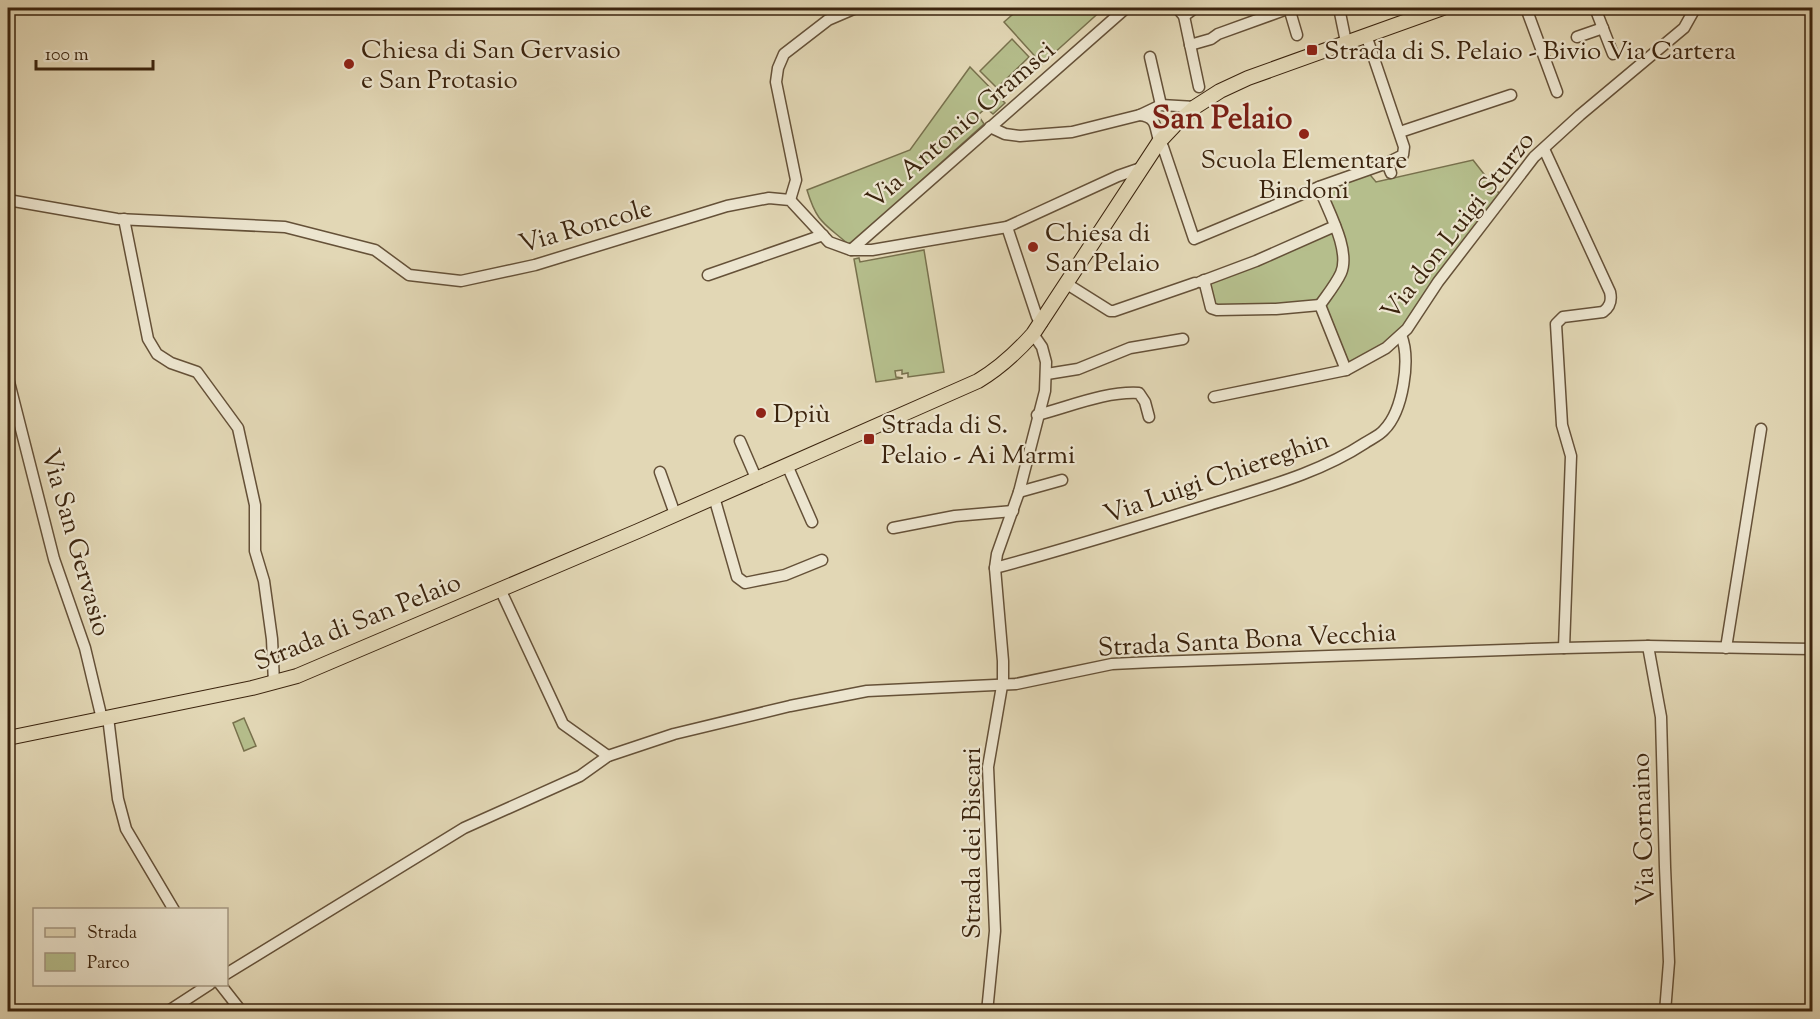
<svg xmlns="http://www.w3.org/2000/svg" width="1820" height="1019" font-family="'Sorts Mill Goudy',serif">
<rect width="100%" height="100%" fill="#e2d7b5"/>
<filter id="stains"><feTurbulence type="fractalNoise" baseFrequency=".00333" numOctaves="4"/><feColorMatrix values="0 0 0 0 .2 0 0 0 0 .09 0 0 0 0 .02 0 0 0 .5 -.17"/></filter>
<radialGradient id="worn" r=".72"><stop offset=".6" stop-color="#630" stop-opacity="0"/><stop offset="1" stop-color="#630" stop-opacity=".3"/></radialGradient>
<g fill="#b5be8c" stroke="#78714d" stroke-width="1.5">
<polygon points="1020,8 1104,8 1042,64 1004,22"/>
<polygon points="1012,39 1029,57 997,88 980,71"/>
<path d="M970 67 1005 103 993 114 986 108 978 115 984 124 853 242 848 244C824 223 817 223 807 190L910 150Z"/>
<polygon points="1473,160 1502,197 1407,329 1346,370 1320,305 1217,310 1204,280 1333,226 1319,187 1367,171 1376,182"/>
<polygon points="924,250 944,372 908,377 908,373 902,374 902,370 895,371 896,377 903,378 876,382 854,259 859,258 860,262"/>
<polygon points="244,718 256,746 244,751 233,723"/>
</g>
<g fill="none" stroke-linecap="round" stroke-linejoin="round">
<defs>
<g id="minor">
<polyline points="1177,8 1184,16 1199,87"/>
<polyline points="1289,8 1297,35"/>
<polyline points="1339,8 1346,42"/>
<polyline points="1526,8 1557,92"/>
<polyline points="1595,8 1613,54"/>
<polyline points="1804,8 1812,10"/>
<polyline points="1184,16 1195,8"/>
<polyline points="1366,35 1404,147 1403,155 1387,163 1391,173"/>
<polyline points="1577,37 1603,28"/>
<polyline points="1190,45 1211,39 1218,34 1290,8"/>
<polyline points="1150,57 1161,105"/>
<path d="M1140 115C1162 118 1152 133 1163 147L1194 239 1319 187 1387 163"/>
<polyline points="990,127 1005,134 1020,136 1072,132 1140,115 1161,105 1195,107"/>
<polyline points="1400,132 1511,95"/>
<path d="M1544 149 1610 292C1612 301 1610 307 1603 312L1563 317 1556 324 1562 425 1571 456 1564 648"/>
<path d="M1319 187C1327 209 1351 250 1341 273 1336 284 1327 295 1320 305L1346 370"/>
<polyline points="8,200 117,219 285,227 375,250 409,275 461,281 535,265 727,206 769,198 790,200 829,242 851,250 872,250 1007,227 1118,176 1141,168"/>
<polyline points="790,200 796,180 776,82 778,68 784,54 828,20 856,8"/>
<polyline points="124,219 148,339 157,354 171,363 197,372 238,428 255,505 255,551 264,581 272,639 274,683"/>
<polyline points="1007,227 1037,317 1042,323"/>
<polyline points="851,250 1126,8"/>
<polyline points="708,275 823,235"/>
<polyline points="1204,280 1211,308 1217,310 1276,309 1320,305"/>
<polyline points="1200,282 1256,261 1335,226"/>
<polyline points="1067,284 1110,311 1114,311 1195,283"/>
<polyline points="1047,374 1078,369 1130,348 1183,339"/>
<polyline points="8,378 54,559 85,648 102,719"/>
<polyline points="1214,397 1346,370 1386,348 1407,329 1438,282 1534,157 1580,115 1684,28 1693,12 1692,8"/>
<path d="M1037 415C1069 407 1105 391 1139 393L1145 402 1149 417"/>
<polyline points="740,441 756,478"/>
<polyline points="787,465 812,522"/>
<polyline points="660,472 675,514"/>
<polyline points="1019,492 1062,480"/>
<polyline points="714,497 737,577 745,583 785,575 822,560"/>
<polyline points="893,528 955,516 1013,511"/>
<path d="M995 568C1070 548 1144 525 1218 502 1269 486 1321 472 1365 443 1371 439 1380 435 1384 430 1403 411 1411 359 1401 335"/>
<polyline points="500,589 563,724 608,756"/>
<polyline points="1648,646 1661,717 1665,867 1669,962 1665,1012"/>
<polyline points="1726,648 1761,429"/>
<polyline points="108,717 118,799 126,829 174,910"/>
<polyline points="226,974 464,828 580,776 608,756 674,734 790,706 867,691 1016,684 1112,664 1153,662 1564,648 1648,646 1812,649"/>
<polyline points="220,984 242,1012"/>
<polyline points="167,1012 210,984"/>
<polyline points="987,1012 995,931 988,767 1003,680 1003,661 995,568 997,554 1019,492 1045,391 1046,362 1042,347 1033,334"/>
</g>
<path id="major" d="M8 738 252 688 297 676 638 531 978 381C1000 368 1016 353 1033 334L1159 142 1176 124 1195 107 1220 91 1248 78 1443 8"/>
</defs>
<use href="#minor" stroke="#655138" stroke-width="13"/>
<use href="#major" stroke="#3b240e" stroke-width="16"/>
<use href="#minor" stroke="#ece5cf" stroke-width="10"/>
<use href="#major" stroke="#e2d7b5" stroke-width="14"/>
</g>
<g fill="#8f2418" stroke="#ece5cf" stroke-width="2">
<rect x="1306" y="44" width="12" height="12" rx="3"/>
<circle cx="349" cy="64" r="6"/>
<circle cx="1304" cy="134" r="6"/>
<circle cx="1033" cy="247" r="6"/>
<circle cx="761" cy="413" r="6"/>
<rect x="863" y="433" width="12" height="12" rx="3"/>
</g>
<g text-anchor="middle" stroke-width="4.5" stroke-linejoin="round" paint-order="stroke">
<g font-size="26" fill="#3b240e" stroke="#ece5cf" text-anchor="start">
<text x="361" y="58">Chiesa di San Gervasio<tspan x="361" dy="30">e San Protasio</tspan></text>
<text x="1324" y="59">Strada di S. Pelaio - Bivio Via Cartera</text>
<text x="1304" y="168" text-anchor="middle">Scuola Elementare<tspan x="1304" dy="30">Bindoni</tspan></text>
<text x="1045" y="241">Chiesa di<tspan x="1045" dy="30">San Pelaio</tspan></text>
<text x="773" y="422">Dpiù</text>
<text x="881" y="433">Strada di S.<tspan x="881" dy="30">Pelaio - Ai Marmi</tspan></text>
</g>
<g font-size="26" fill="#3b240e" stroke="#ece5cf">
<text transform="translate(960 124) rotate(-41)" y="9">Via Antonio Gramsci</text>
<text transform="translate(585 225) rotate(-16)" y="9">Via Roncole</text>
<text transform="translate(1457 225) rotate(-52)" y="9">Via don Luigi Sturzo</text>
<text transform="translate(1216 476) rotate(-19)" y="9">Via Luigi Chiereghin</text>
<text transform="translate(77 542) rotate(74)" y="9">Via San Gervasio</text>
<text transform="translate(357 621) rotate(-22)" y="9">Strada di San Pelaio</text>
<text transform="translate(1247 639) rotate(-3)" y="9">Strada Santa Bona Vecchia</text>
<text transform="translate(1642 829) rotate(-92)" y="9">Via Cornaino</text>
<text transform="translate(971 843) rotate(-90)" y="9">Strada dei Biscari</text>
</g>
<g font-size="32" font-weight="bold" fill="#7a1f14" stroke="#ece5cf">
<text x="1222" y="128">San Pelaio</text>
</g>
</g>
<rect width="1820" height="1019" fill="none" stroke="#e2d7b5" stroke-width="30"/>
<rect x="9" y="9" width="1802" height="1001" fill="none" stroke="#3b240e" stroke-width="3"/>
<rect x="15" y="15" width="1790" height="989" fill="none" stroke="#3b240e" stroke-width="1.5"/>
<rect x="33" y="908" width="195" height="78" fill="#ece5cf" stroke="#a59882" stroke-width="1.5"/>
<rect x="45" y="928" width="30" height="9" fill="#e2d7b5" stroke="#a59882" stroke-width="1.5"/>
<text x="87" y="938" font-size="18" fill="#3b240e">Strada</text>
<rect x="45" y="953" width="30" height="18" fill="#b5be8c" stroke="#a59882" stroke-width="1.5"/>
<text x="87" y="968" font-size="18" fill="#3b240e">Parco</text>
<path d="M36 60v9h117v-9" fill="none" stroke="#3b240e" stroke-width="3"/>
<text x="45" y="60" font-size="18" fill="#3b240e" stroke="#ece5cf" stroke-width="4.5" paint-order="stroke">100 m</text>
<rect width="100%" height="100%" filter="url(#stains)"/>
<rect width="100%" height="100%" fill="url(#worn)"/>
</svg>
